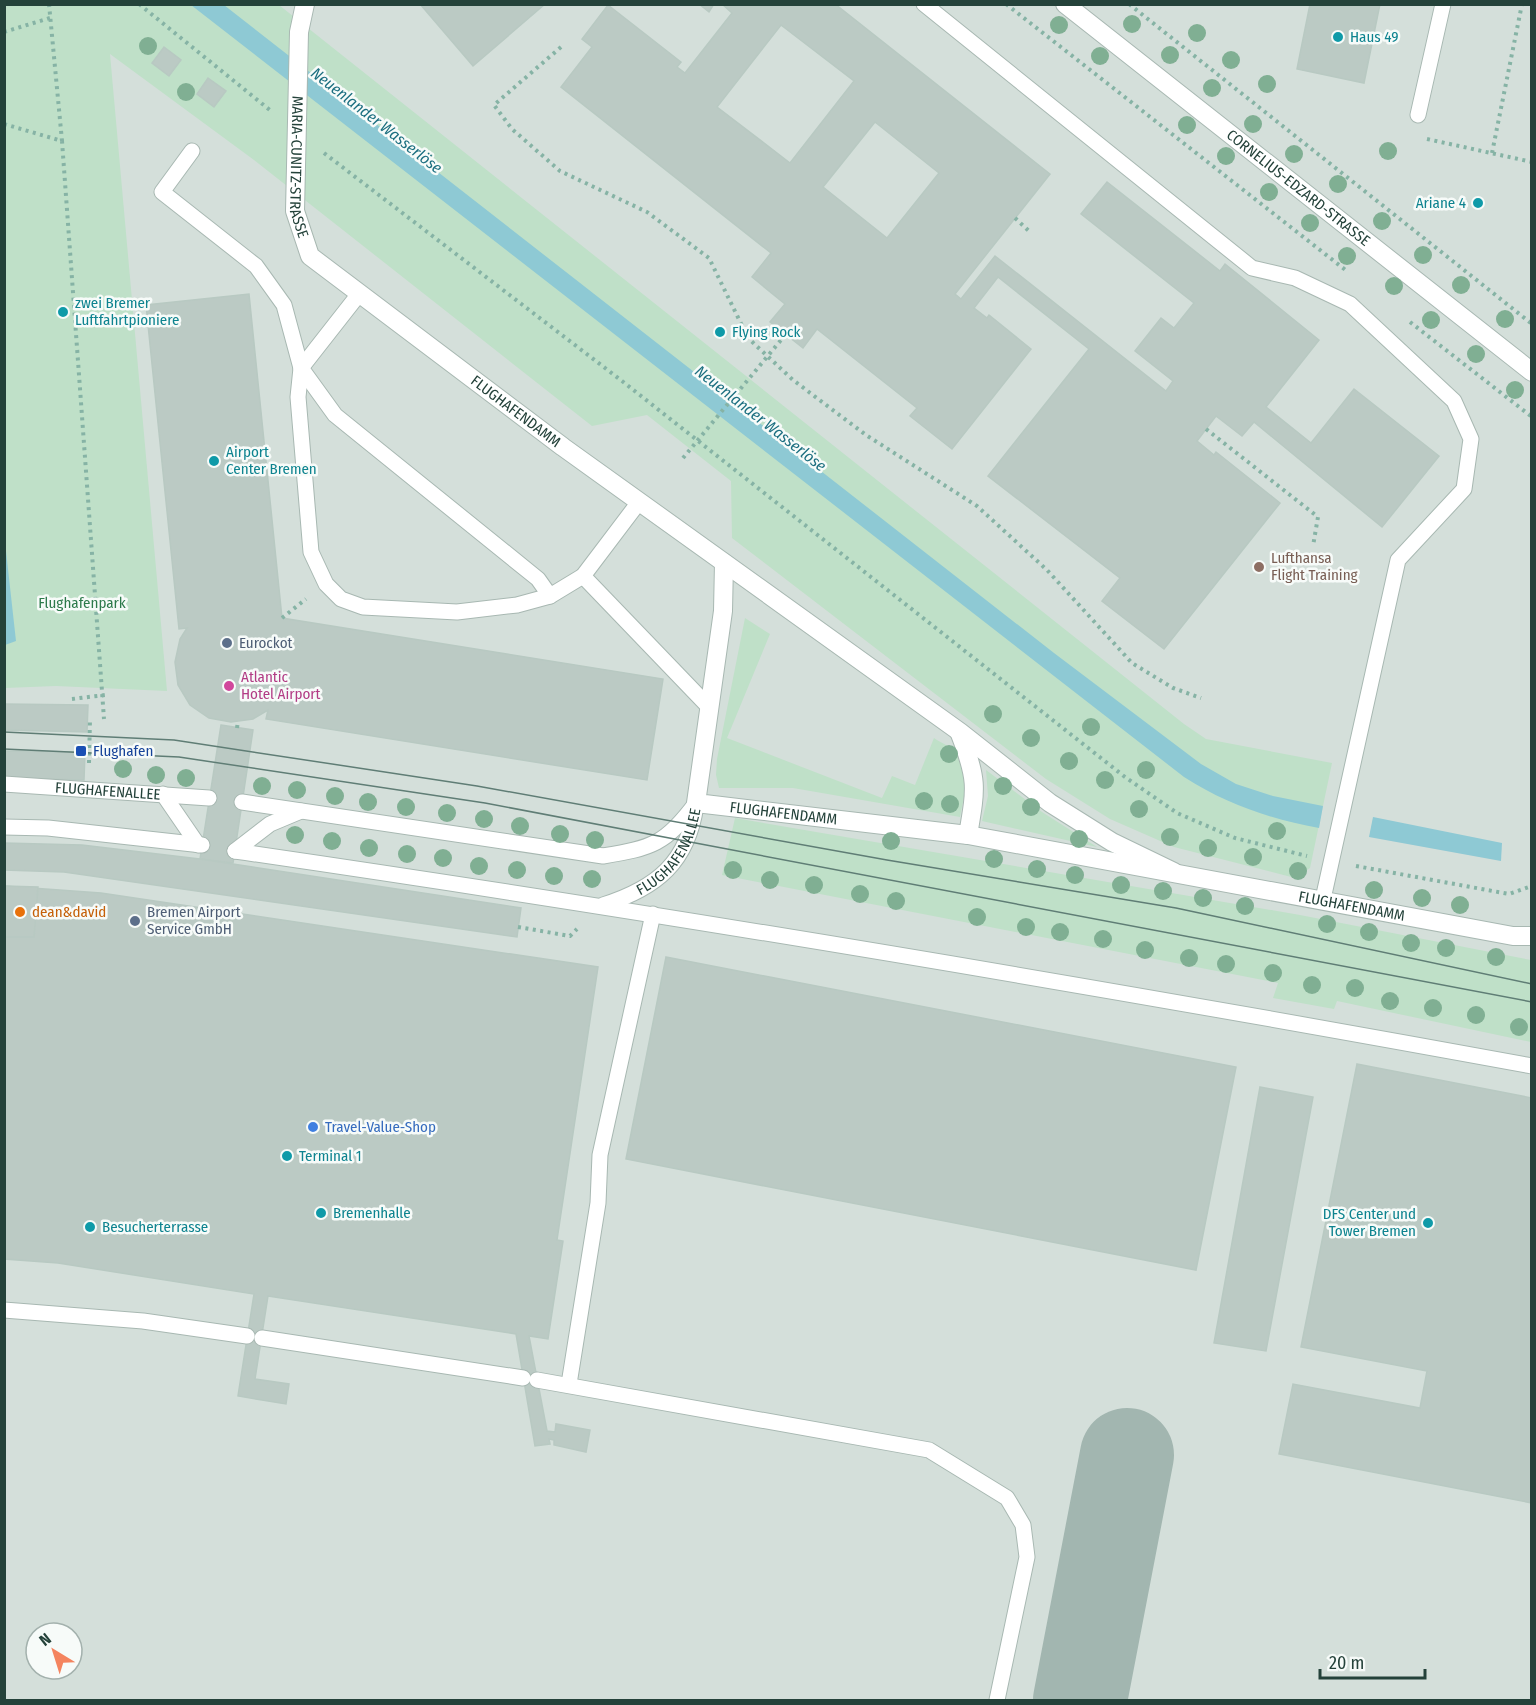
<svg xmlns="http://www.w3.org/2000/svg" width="1536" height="1705" font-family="'Fira Sans Condensed',sans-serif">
<rect width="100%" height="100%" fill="#e6efeb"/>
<path fill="#d4dfda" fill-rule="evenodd" d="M5 5H1531V1700H5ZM36 1633H72V1669H36Z"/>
<g fill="#bfe0c8">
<polygon points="4,5 279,5 1184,724 1206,739 1332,763 1310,868 1295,878 1174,847 1110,819 1046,779 732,538 731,481 647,415 592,426 254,160 110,54 167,691 56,686 5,688"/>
<path d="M745 618 770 634 727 738 882 798 892 776 915 785 934 738C941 743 956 749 961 757 971 774 963 800 960 817L793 788H719L716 775 717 759Z"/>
<polygon points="986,770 1042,812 1097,847 982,821 988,796"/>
<polygon points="735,818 1300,915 1531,960 1531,1042 1337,1001 1334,1009 1273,998 1278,983 722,875"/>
</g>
<g fill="#8ec9d4">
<path d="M191 5H224L1054 653 1201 764 1236 784 1273 796 1323 806 1319 828C1270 819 1226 804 1184 777Z"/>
<polygon points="4,533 16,641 5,645 4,645"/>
<polygon points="1373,817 1502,843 1501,861 1369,837"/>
</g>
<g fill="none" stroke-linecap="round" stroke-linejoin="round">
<polyline stroke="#a2b6b0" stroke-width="94" points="1080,1700 1127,1455"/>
</g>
<g fill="#bbcac4" stroke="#b8c9c2" stroke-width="1.5" fill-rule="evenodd">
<polygon points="420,4 545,4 473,66"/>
<polygon points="699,4 714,4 709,12"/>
<path d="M722 4H835L1050 174 955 294 961 299 995 256 1166 391 1173 381 1135 351 1161 318 1174 328 1194 303 1081 214 1107 182 1220 271 1225 264 1319 340 1266 407 1311 443 1354 389 1439 456 1382 527 1254 422 1242 436 1216 416 1197 441 1214 455 1216 452 1280 503 1164 649 1102 601 1120 578 988 476 1089 349 998 277 974 308 987 318 989 315 1031 349 952 449 910 416 917 408 817 329 803 348 770 322 785 304 752 277 771 253 561 87 592 47 582 39 608 5 681 62 677 67 685 73 732 13ZM781 25 854 81 790 163 717 107ZM875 122 939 173 887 238 823 187Z"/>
<polygon points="1310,4 1380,4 1364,83 1297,69"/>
<polygon points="164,47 181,60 169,76 152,63"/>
<polygon points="208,78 226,91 214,107 197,94"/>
<polygon points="249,294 282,618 663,679 647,780 266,719 268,710 253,719 231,722 209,718 190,705 178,685 175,662 180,639 187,628 179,629 146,305"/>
<polygon points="4,704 88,705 87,732 4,730"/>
<polygon points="221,725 253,730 233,863 200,859"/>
<polygon points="4,751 85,752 84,780 4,778"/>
<polygon points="4,843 82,845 200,859 521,908 517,937 64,872 4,870"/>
<polygon points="4,886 101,893 598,967 557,1240 563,1241 548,1339 529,1336 547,1431 555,1432 556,1424 590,1430 586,1452 554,1445 554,1440 549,1439 550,1444 535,1446 516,1334 268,1296 255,1379 289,1384 286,1404 238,1396 254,1294 58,1263 4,1259"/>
<polygon points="4,886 38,887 34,937 4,937"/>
<polygon points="666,957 1236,1067 1196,1270 626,1159"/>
<polygon points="1357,1064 1532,1098 1532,1503 1279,1454 1293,1384 1420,1408 1427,1371 1301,1347"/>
<polygon points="1260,1087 1313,1097 1266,1351 1214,1343"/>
</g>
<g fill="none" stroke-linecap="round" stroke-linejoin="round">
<defs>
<g id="lane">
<polyline points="924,4 1252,268 1295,278 1350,304 1454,401 1471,439 1464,489 1398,560 1323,899"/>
<polyline points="1418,115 1443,4"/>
<polyline points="192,151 162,192 256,266 284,305 301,368 298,397 311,552 326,584 341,599 363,607 457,612 517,605 550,596 583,576 639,502"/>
<polyline points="359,294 301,368 335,415 538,579 550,596"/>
<polyline points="583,576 708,706"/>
<path id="s1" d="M4 784 209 798"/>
<polyline points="163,794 198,845"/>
<path d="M242 802 603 856C652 848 666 844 696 803"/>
<polyline points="4,827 48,828 202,845"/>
<path d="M235 851C668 914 1100 987 1532 1066"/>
<polyline points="235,851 270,824 301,811"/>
<path id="s2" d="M603 905C657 888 688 862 696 805"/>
<polyline points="4,1310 143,1321 247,1336"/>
<polyline points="262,1338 523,1378"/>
<polyline points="537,1380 929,1450 1007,1498 1023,1525 1027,1557 997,1700"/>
<polyline points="569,1384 598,1203 600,1155 653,914"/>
</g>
<g id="street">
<path id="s3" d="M305 4 299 32 295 211 310 256 563 447 960 732 1050 803 1112 842 1174 872"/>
<path id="s4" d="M1065 4 1532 372"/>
<path id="s5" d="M724 563 723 611 696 803 968 835 1513 936H1532"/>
<path d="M960 734C978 780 976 788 968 835"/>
</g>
</defs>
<use href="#lane" stroke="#a8b8b2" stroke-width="17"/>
<use href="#street" stroke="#a8b8b2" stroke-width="20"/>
<g stroke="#86b3a5" stroke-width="4" stroke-dasharray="3 4.5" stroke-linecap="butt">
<polyline points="49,4 62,141"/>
<polyline points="139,4 271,111"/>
<polyline points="1006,4 1348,272"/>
<polyline points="1129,4 1532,324"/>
<polyline points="4,32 50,18"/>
<polyline points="561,47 494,105 512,129 560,171 647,212 709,258 748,338 793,380 866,435 977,506 1047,570 1132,663 1173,688 1201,698"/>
<polyline points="4,124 62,141 104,719"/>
<polyline points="1427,139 1532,162"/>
<polyline points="324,153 622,381 1125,777 1177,813 1235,838 1307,856"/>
<polyline points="1492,153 1522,4"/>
<polyline points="1015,218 1030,232"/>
<polyline points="1410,322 1532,417"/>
<polyline points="1206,429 1318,517 1313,546"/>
<polyline points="683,458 786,334"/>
<polyline points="282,618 306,599"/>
<polyline points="72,699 105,695"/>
<polyline points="237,728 238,721"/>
<polyline points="89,763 90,719"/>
<polyline points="1356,866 1509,894 1532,886"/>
<polyline points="518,927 570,936 577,929"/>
</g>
<use href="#lane" stroke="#fff" stroke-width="15"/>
<use href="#street" stroke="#fff" stroke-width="18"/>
<g stroke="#5f7d75" stroke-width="1.5">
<polyline points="4,732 174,740 477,786 887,860 1176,908 1532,984"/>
<polyline points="4,749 179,757 485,803 1532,1002"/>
</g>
</g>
<g fill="#80af93">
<circle cx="1132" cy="24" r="9"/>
<circle cx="1059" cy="25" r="9"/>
<circle cx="1197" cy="33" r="9"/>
<circle cx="148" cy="46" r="9"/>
<circle cx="1170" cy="55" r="9"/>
<circle cx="1100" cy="56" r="9"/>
<circle cx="1231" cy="60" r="9"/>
<circle cx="1267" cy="84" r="9"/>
<circle cx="1212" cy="88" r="9"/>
<circle cx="186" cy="92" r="9"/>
<circle cx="1253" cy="124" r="9"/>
<circle cx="1187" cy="125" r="9"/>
<circle cx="1388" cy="151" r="9"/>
<circle cx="1294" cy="154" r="9"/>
<circle cx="1226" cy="156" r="9"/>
<circle cx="1338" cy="184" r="9"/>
<circle cx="1269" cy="192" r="9"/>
<circle cx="1382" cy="221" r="9"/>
<circle cx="1310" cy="223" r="9"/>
<circle cx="1423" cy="255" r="9"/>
<circle cx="1347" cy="256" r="9"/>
<circle cx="1461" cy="285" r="9"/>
<circle cx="1394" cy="286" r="9"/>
<circle cx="1505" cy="319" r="9"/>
<circle cx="1431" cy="320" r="9"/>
<circle cx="1476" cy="354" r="9"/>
<circle cx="1515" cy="390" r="9"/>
<circle cx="993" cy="714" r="9"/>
<circle cx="1091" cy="727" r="9"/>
<circle cx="1031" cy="738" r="9"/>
<circle cx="949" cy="754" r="9"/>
<circle cx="1069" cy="761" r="9"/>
<circle cx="123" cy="769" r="9"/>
<circle cx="1146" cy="770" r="9"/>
<circle cx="156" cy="775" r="9"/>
<circle cx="186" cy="778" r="9"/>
<circle cx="1105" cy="780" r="9"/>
<circle cx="262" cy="786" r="9"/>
<circle cx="1003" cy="786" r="9"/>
<circle cx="297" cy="790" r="9"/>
<circle cx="335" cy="796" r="9"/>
<circle cx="924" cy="801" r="9"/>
<circle cx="368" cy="802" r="9"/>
<circle cx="950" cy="804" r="9"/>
<circle cx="406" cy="807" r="9"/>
<circle cx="1031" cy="807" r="9"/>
<circle cx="1139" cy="809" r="9"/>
<circle cx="447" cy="813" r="9"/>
<circle cx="484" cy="819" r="9"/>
<circle cx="520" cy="826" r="9"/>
<circle cx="1277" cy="831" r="9"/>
<circle cx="560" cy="834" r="9"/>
<circle cx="295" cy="835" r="9"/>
<circle cx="1170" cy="837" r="9"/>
<circle cx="1079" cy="839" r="9"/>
<circle cx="595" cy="840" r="9"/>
<circle cx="332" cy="841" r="9"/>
<circle cx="891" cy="841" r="9"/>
<circle cx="369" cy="848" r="9"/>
<circle cx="1208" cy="848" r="9"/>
<circle cx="407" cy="854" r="9"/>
<circle cx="1253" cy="857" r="9"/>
<circle cx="443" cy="858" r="9"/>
<circle cx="994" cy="859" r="9"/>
<circle cx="479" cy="866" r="9"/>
<circle cx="1037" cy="869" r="9"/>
<circle cx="517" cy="870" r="9"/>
<circle cx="733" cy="870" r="9"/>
<circle cx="1298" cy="871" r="9"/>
<circle cx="1075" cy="875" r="9"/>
<circle cx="554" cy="876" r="9"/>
<circle cx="592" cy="879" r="9"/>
<circle cx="770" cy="880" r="9"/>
<circle cx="814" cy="885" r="9"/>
<circle cx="1121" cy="885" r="9"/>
<circle cx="1374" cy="890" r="9"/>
<circle cx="1163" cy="891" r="9"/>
<circle cx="860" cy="894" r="9"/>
<circle cx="1203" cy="898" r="9"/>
<circle cx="1422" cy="898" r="9"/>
<circle cx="896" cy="901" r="9"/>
<circle cx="1460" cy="905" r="9"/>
<circle cx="1245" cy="906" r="9"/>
<circle cx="977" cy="917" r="9"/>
<circle cx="1327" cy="924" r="9"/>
<circle cx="1026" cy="927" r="9"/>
<circle cx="1060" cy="932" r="9"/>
<circle cx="1369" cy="932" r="9"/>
<circle cx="1103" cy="939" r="9"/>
<circle cx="1411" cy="943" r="9"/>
<circle cx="1446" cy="948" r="9"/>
<circle cx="1145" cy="950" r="9"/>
<circle cx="1496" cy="957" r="9"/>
<circle cx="1189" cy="958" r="9"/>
<circle cx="1226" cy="964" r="9"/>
<circle cx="1273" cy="973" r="9"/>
<circle cx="1312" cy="985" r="9"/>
<circle cx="1355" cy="988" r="9"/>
<circle cx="1390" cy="1001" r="9"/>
<circle cx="1433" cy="1008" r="9"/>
<circle cx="1476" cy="1015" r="9"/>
<circle cx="1519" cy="1027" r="9"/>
</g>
<g fill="#0f9aa8" stroke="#f7fbf9" stroke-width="2">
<circle cx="1338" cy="37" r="6"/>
<circle cx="1478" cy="203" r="6"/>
<circle cx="63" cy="312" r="6"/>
<circle cx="720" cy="332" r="6"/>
<circle cx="214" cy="461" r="6"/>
<circle cx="287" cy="1156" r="6"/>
<circle cx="321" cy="1213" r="6"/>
<circle cx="1428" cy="1223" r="6"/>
<circle cx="90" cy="1227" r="6"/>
</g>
<circle fill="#8d6e63" stroke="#f7fbf9" stroke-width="2" cx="1259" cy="567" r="6"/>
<g fill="#5c6f8a" stroke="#f7fbf9" stroke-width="2">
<circle cx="227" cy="643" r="6"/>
<circle cx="135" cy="921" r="6"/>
</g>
<circle fill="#d1479c" stroke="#f7fbf9" stroke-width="2" cx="229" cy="686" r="6"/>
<rect fill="#1a4fb4" stroke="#f7fbf9" stroke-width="2" x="75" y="745" width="12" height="12" rx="3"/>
<circle fill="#e8710a" stroke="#f7fbf9" stroke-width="2" cx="20" cy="912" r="6"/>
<circle fill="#3f7fe0" stroke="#f7fbf9" stroke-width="2" cx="313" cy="1127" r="6"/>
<g text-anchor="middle" stroke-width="5" stroke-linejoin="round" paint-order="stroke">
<g font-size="15" fill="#0d838f" stroke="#f7fbf9" text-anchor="start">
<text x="1350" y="42">Haus 49</text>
<text x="1466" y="208" text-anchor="end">Ariane 4</text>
<text x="75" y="308">zwei Bremer<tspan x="75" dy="17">Luftfahrtpioniere</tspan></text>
<text x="732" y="337">Flying Rock</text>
<text x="226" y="457">Airport<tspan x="226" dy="17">Center Bremen</tspan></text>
<text x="299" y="1161">Terminal 1</text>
<text x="333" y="1218">Bremenhalle</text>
<text x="1416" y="1219" text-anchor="end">DFS Center und<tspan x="1416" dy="17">Tower Bremen</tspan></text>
<text x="102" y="1232">Besucherterrasse</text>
</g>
<g font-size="15" fill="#24423a" stroke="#f7fbf9">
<text dy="5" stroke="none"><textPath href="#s3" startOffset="164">MARIA-CUNITZ-STRASSE</textPath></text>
<text dy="5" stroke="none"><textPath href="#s4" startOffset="297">CORNELIUS-EDZARD-STRASSE</textPath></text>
<text dy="5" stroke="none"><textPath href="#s3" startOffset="513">FLUGHAFENDAMM</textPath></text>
<text dy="5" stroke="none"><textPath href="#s1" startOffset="104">FLUGHAFENALLEE</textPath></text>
<text dy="5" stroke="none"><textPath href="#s5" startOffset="330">FLUGHAFENDAMM</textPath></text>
<text dy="5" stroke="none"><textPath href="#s2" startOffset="90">FLUGHAFENALLEE</textPath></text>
<text dy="5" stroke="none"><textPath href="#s5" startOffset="906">FLUGHAFENDAMM</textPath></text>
</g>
<g font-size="15" fill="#785e54" stroke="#f7fbf9" text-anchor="start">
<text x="1271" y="563">Lufthansa<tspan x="1271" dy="17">Flight Training</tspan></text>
</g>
<g font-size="15" fill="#2d7a4b" stroke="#f7fbf9">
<text x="82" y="608">Flughafenpark</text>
</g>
<g font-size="15" fill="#4e5e75" stroke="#f7fbf9" text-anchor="start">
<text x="239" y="648">Eurockot</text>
<text x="147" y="917">Bremen Airport<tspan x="147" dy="17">Service GmbH</tspan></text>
</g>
<g font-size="15" fill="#b23c85" stroke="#f7fbf9" text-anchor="start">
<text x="241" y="682">Atlantic<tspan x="241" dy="17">Hotel Airport</tspan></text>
</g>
<g font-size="15" fill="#164399" stroke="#f7fbf9" text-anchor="start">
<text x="93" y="756">Flughafen</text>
</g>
<g font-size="15" fill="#c56008" stroke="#f7fbf9" text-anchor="start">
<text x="32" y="917">dean&amp;david</text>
</g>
<g font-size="15" fill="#366cbe" stroke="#f7fbf9" text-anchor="start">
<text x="325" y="1132">Travel-Value-Shop</text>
</g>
<g font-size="16" font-style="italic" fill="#1c6f80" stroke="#f7fbf9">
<text transform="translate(377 120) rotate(38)" y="6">Neuenlander Wasserlöse</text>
<text transform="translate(761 418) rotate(38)" y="6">Neuenlander Wasserlöse</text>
</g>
</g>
<rect width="1536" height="1705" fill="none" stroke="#24423a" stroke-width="12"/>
<g transform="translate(54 1651) rotate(322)"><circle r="28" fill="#f7fbf9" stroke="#a3b1ad" stroke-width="1.5"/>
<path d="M0-4.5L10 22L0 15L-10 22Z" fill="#f4845f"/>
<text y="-9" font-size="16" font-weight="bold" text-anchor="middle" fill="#24423a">N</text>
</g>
<path d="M1320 1669v9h105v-9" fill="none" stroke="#24423a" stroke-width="3"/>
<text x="1329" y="1669" font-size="18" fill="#24423a" stroke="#f7fbf9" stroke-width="4.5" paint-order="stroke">20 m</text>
</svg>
